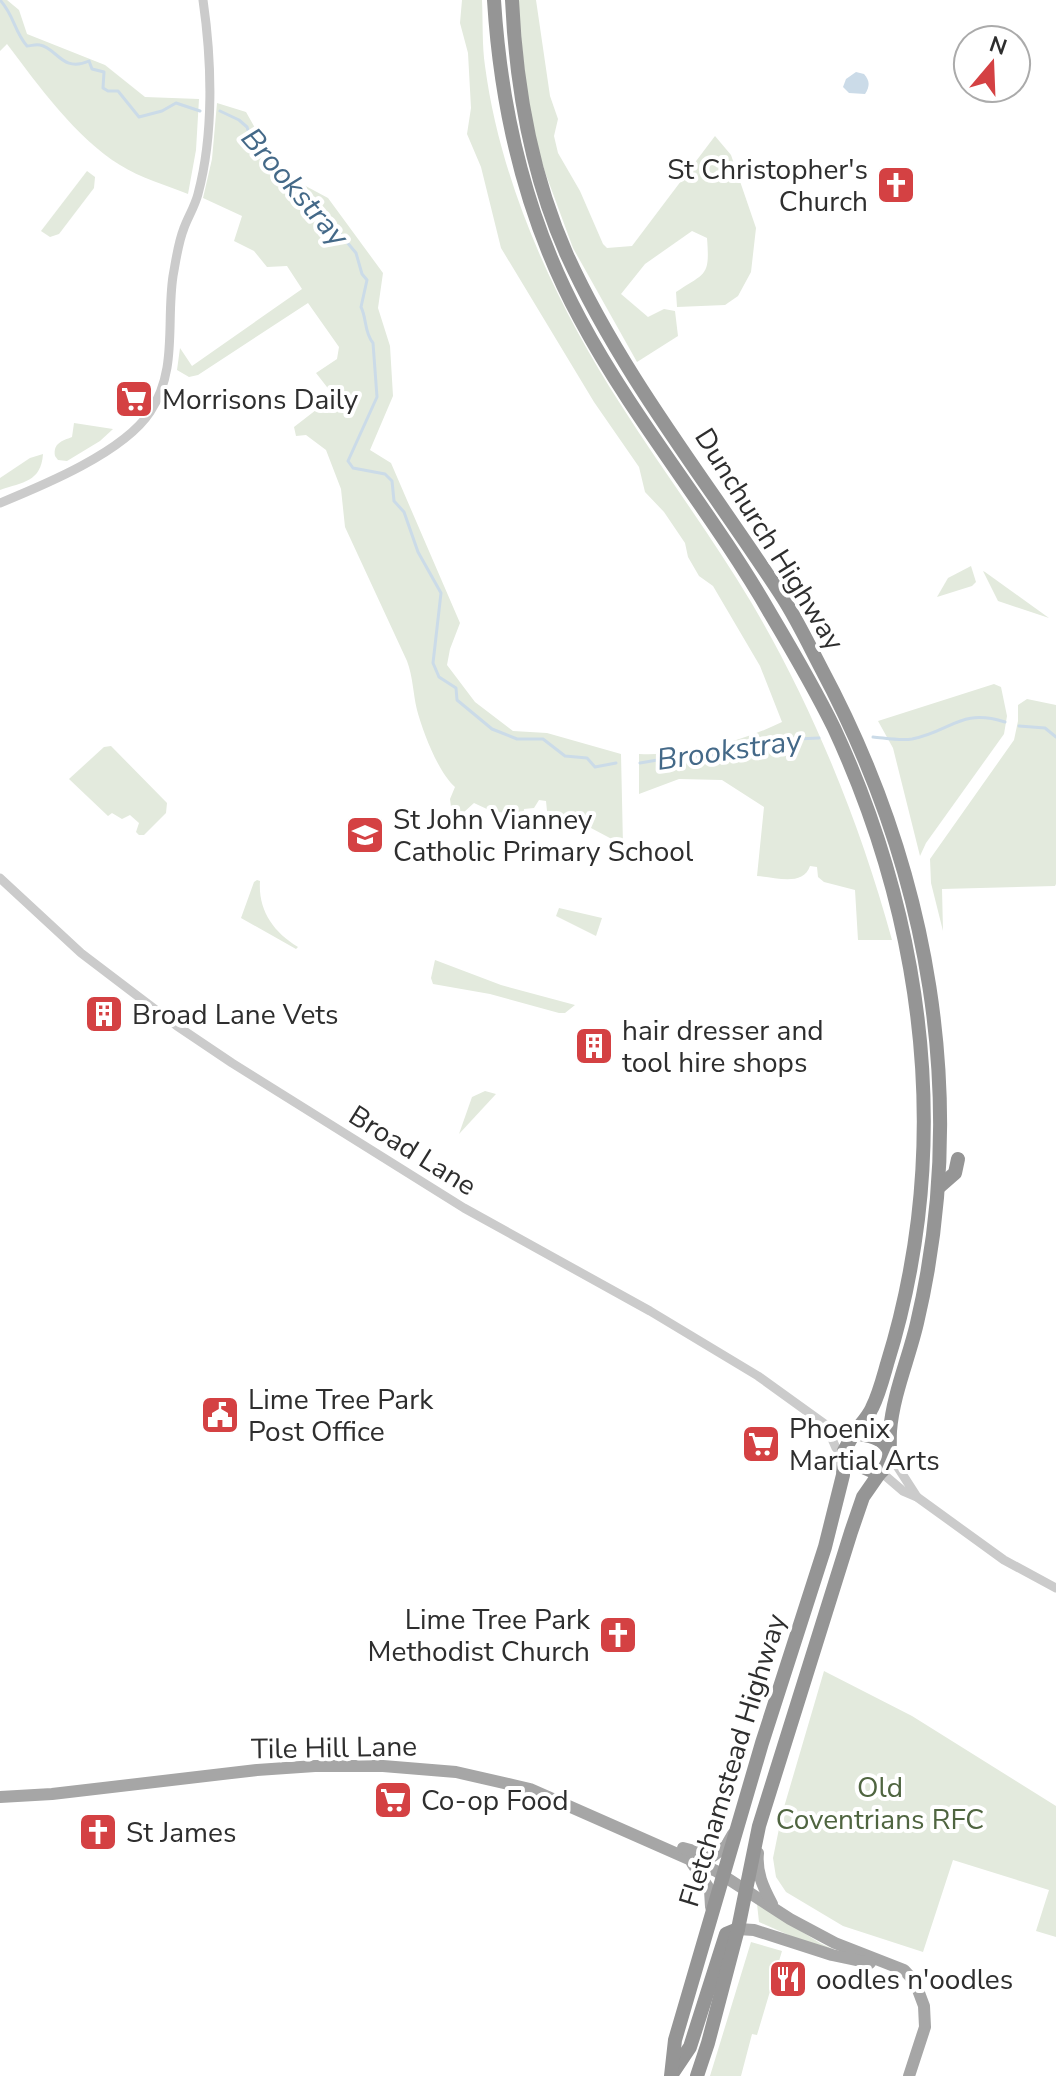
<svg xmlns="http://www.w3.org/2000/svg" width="1056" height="2076" font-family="'Nunito Sans',sans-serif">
<rect width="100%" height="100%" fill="#fff"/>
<g fill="#e3eadd">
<path d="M0 0H7L19 10 27 34 105 65 145 97 199 99 196 150 188 194C166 185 140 178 120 165 76 138 38 85 7 44L0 51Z"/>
<path d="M462 0H482C483 22 482 45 485 66 501 186 556 304 621 405 663 471 711 535 751 602 813 707 860 823 892 940H858L855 890 824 882 818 877 817 867 810 866C803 887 775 877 757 876L764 807 722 780 679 779 639 794V754C687 756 739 743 782 722L760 666 713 586 699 576 688 557 685 543 664 512 645 492 639 467 594 402 501 248 481 167 467 134 471 108 468 53 460 23Z"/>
<path d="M517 0H536L550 96 558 119 554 136 558 153 580 191 603 244 607 248 632 246 715 136 731 155 756 228 751 272 738 296 725 305 677 307 676 292C706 272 710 277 707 238L692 231 645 264 621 294 648 317 664 309 675 311 678 336 637 362 573 248 545 172 530 124Z"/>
<path d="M217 103 246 112 259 135 274 151 287 176 328 198 383 273 378 308 390 346 393 396 370 450 391 463 460 623 450 649 447 665 475 702 513 731 547 733 621 754 623 845 591 828 554 818 547 811 546 801 539 800 534 808 524 809 523 817 489 810 474 803 453 822 450 799 455 787C438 772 423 732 417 710 413 693 413 677 407 661L345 527 341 489 326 450 306 435 296 436 294 427 334 396 316 373 337 359 339 347 308 303 198 375 189 377 177 370 180 348 192 366 302 289 287 266 267 267 254 251 234 241 242 216 203 198 212 159Z"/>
<polygon points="87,171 95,177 94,188 59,234 50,237 41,231"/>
<path d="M74 423 113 429 100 441 67 461 58 460 55 456C53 443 62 441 72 437Z"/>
<path d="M43 454C41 482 23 482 0 490V478L30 458Z"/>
<polygon points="971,566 976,582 972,586 937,597 948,578"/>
<polygon points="983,571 985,572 1049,618 998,601"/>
<polygon points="994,684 1001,687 1007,716 1004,734 926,843 920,856 893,748 878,721"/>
<polygon points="1027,699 1056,705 1056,884 1055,886 942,889 943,931 931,883 930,859 1014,740 1018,721 1018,705"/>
<polygon points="111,746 167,803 166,813 144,835 139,835 136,832 139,823 130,815 122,819 112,813 108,816 69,779 104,747"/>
<path d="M257 880 260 881C258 910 273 932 298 947L296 949 241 918 254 882Z"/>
<polygon points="559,908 602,918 596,936 556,916"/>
<polygon points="435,960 501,985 575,1005 565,1013 559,1013 490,994 433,984 431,978"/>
<polygon points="485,1091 496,1094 459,1134 472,1097"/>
<polygon points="824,1671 912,1716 1056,1806 1056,1937 1036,1931 1049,1890 953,1860 923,1952 843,1926 786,1892 776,1877 773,1858 782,1814"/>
<polygon points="757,1904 820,1943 841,1953 802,1941 759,1922"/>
<polygon points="751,1942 782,1951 757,2035 752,2034 741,2076 710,2076"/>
</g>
<path fill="#cbdbe8" d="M856 72 864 74C870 81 870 86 865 94L849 93 843 87 846 79Z"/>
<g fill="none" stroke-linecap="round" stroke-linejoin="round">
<g stroke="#cbdbe8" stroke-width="3">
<path d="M0 0C14 15 14 31 27 46 31 46 35 44 40 45 57 48 62 73 89 61L92 69 104 72 103 88 108 91H118L139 117 162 111 176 103 200 111"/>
<path d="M220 111 239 120 247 127 250 136 266 150 280 180 298 198 331 223 356 253 362 274 367 280 361 307C367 319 364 332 373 343L377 397 348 461 353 468 385 474 392 481 394 501 404 512 418 552 441 593 433 663 439 677 456 688 457 700 492 729 517 739H543L565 756 587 758 595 767 616 763"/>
<polyline points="1019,726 1045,728 1056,737"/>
<path d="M873 737C885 738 900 741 912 739 952 731 960 708 1005 722"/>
<polyline points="640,763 675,757 718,755 780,742 786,737 797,739 819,738"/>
</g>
<g stroke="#cbcbcb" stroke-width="9">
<path d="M0 503C44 485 124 452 150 412 178 370 166 323 173 276 176 260 178 243 184 228 188 217 195 206 198 194 214 134 212 62 203 0"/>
<polyline points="0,878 81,953 177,1026 232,1063 464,1208 650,1311 758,1376 826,1425 853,1433"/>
<polyline points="826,1425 836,1448 845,1456"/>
<polyline points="890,1455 917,1497"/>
<polyline points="882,1473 903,1491 917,1497 1004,1560 1056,1588"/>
</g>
<g stroke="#a6a6a6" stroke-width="12">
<polyline points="0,1797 52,1794 257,1770 315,1766 383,1766 456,1772 530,1789 716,1871 790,1919 835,1943 904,1970 915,1982 924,2006 925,2027 909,2076"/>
<polyline points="683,1848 713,1856 726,1846 733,1834"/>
<path d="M758 1853C756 1872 763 1887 772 1904"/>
<polyline points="692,1863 710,1890 711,1907"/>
<polyline points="738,1929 754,1930 832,1955 870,1963"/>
</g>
<g stroke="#959595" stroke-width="14">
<path d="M494 0C501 113 526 219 580 319 635 422 712 512 770 613 792 650 815 689 834 728 905 881 938 1052 918 1219 912 1268 902 1316 887 1364 883 1378 879 1394 872 1408 868 1417 860 1425 854 1433"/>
<path d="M512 0C516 88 531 174 567 255 623 378 710 485 783 598 797 620 809 645 821 668 929 870 970 1098 917 1323 909 1358 893 1394 890 1431 889 1448 893 1462 879 1474L845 1459"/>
<polyline points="939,1187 955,1173 958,1159"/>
<polyline points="672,2074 690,2047 726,1934 738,1929"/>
<path d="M671 2076 675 2040 762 1743 825 1547 843 1475 844 1451 854 1433C869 1436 885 1437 890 1453"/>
<polyline points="697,2076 708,2043 738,1929 759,1826 851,1532 863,1497 879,1474"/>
</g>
</g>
<defs>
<symbol id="church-square" viewBox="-11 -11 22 22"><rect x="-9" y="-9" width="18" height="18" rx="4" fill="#d44143" stroke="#fff"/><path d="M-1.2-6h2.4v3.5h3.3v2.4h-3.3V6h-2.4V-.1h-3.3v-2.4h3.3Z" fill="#fff"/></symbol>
<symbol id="supermarket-square" viewBox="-11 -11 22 22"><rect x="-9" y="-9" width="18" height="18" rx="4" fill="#d44143" stroke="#fff"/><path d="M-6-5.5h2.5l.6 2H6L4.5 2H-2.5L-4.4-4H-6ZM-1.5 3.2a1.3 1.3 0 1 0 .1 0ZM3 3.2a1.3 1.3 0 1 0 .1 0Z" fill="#fff"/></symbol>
<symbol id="school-square" viewBox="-11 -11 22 22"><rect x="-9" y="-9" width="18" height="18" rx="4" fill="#d44143" stroke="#fff"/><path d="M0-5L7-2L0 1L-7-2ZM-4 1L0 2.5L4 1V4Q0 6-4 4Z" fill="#fff"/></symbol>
<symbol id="building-square" viewBox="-11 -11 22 22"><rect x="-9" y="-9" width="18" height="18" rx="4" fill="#d44143" stroke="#fff"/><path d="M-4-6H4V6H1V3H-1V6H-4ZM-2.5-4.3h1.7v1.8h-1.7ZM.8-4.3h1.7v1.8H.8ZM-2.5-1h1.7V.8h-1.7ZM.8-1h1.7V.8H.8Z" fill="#fff"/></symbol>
<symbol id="civic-square" viewBox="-11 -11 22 22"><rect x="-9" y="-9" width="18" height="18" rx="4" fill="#d44143" stroke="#fff"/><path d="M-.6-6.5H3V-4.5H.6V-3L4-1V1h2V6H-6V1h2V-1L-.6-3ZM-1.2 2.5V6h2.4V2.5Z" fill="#fff"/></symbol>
<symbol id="restaurant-square" viewBox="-11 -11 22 22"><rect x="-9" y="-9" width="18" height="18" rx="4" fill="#d44143" stroke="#fff"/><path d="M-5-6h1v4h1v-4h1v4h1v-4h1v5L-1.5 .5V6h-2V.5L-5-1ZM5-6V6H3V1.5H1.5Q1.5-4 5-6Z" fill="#fff"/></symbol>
</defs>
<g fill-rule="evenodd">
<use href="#church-square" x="874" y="163" width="44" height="44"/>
<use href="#supermarket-square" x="112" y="377" width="44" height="44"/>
<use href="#school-square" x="343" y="813" width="44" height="44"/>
<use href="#building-square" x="82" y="992" width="44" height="44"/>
<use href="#building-square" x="572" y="1024" width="44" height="44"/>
<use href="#civic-square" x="198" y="1393" width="44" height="44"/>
<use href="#supermarket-square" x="739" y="1422" width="44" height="44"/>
<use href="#church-square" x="596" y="1613" width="44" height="44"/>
<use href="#supermarket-square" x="371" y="1778" width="44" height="44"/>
<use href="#church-square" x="76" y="1810" width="44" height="44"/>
<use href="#restaurant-square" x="766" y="1957" width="44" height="44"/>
</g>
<g text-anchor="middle" stroke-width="8" stroke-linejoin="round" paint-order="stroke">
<g font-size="28" fill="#2e2e2e" stroke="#fff" text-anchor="start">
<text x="868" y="179" text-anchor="end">St Christopher's<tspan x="868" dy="32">Church</tspan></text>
<text x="162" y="409">Morrisons Daily</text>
<text x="393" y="829">St John Vianney<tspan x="393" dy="32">Catholic Primary School</tspan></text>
<text x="132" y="1024">Broad Lane Vets</text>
<text x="622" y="1040">hair dresser and<tspan x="622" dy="32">tool hire shops</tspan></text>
<text x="248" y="1409">Lime Tree Park<tspan x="248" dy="32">Post Office</tspan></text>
<text x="789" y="1438">Phoenix<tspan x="789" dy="32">Martial Arts</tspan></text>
<text x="590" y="1629" text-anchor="end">Lime Tree Park<tspan x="590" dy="32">Methodist Church</tspan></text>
<text x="421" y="1810">Co-op Food</text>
<text x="126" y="1842">St James</text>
<text x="816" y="1989">oodles n'oodles</text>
</g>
<g font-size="28" fill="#2e2e2e" stroke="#fff">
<text transform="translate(770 539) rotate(58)" y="10">Dunchurch Highway</text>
<text transform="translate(413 1150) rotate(32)" y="10">Broad Lane</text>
<text transform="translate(334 1747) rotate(-1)" y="10">Tile Hill Lane</text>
<text transform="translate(732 1760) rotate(-73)" y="10">Fletchamstead Highway</text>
</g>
<g font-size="28" fill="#4f6540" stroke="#fff">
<text x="880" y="1797">Old<tspan x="880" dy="32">Coventrians RFC</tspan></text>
</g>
<g font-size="30" font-style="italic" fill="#446988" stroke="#fff">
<text transform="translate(295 187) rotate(49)" y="10">Brookstray</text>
<text transform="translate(729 750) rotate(-8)" y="10">Brookstray</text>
</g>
</g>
<g transform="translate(992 64) rotate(19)"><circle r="38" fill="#ffffff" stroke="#ababab" stroke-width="2"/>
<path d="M0-6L14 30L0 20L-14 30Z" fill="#d44143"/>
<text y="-12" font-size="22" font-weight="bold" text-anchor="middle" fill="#2e2e2e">N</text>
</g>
</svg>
